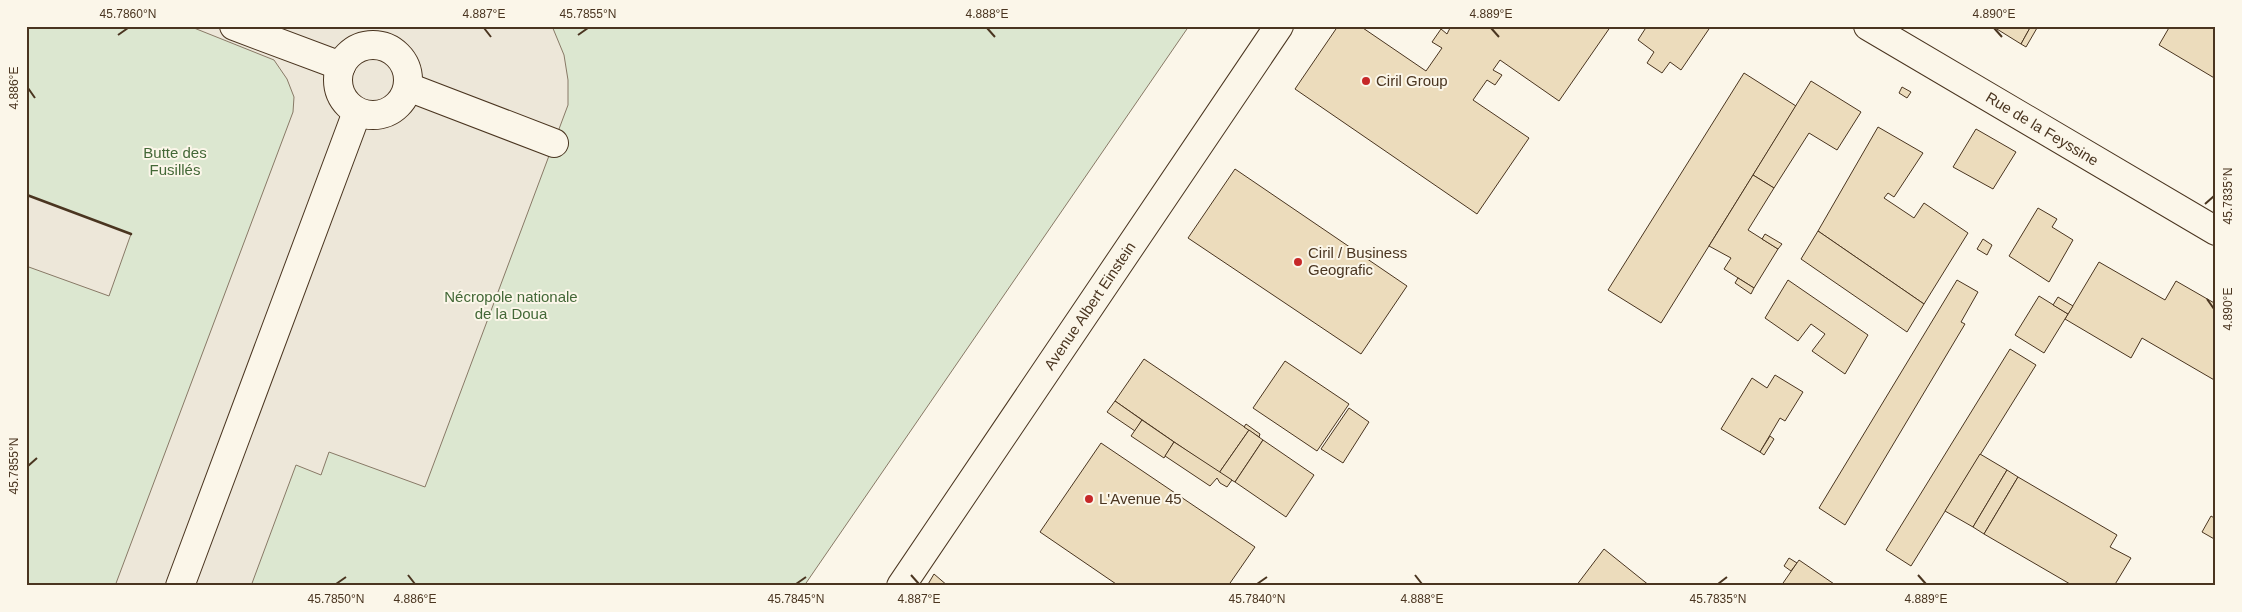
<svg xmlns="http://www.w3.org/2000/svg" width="2242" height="612" font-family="Arial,sans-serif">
<rect width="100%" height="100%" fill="#fbf6e9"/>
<polygon fill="#dce7d0" stroke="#887966" points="26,26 1189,26 804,586 26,586"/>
<g fill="#ede7d9" stroke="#887966">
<polygon points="189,26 552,26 564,55 568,80 568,105 425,487 329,452 321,475 296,465 251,586 115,586 293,112 294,97 287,79 274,60"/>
<polygon points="27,195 131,234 109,296 26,266"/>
</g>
<g fill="#ecdcbc" stroke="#4a3520">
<polygon points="1338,26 1360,26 1426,71 1442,48 1432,42 1441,29 1447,34 1451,26 1611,26 1559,101 1500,60 1493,70 1502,75 1495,85 1487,80 1473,100 1529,138 1477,214 1295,89"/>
<polygon points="1647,26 1711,26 1681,70 1670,62 1662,73 1647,63 1654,52 1638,40"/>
<polygon points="1992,26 2031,26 2021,44"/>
<polygon points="2031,26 2037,28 2026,47 2021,44"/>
<polygon points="2170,26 2216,26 2216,79 2159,45"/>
<polygon points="1744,73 1796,106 1661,323 1608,290"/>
<polygon points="1811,81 1861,112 1837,150 1809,133 1774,188 1753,175"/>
<polygon points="1902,87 1911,92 1907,98 1899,93"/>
<polygon points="1878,127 1923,153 1894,197 1888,193 1884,198 1914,218 1924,203 1968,233 1924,304 1818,231"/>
<polygon points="1976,129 2016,152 1993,189 1953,167"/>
<polygon points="1235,169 1407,286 1361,354 1188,238"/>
<polygon points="1753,175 1774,188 1748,230 1778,249 1754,288 1724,269 1731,258 1709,246"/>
<polygon points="2038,208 2057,219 2052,227 2073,240 2049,282 2009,256"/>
<polygon points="1818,231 1924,304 1907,332 1801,259"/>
<polygon points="1765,234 1782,244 1778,249 1762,239"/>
<polygon points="1983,239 1992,245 1987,255 1977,249"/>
<polygon points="2099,262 2165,300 2176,281 2216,304 2216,381 2142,338 2131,358 2065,319"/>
<polygon points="1738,278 1754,288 1751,294 1735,283"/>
<polygon points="1788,280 1868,335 1845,374 1812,351 1825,334 1811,324 1798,341 1765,318"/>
<polygon points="1957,280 1978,292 1961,322 1965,324 1845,525 1819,508"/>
<polygon points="2039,296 2068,314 2044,353 2015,335"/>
<polygon points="2058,297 2073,306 2068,314 2053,305"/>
<polygon points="2010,349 2036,365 1911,566 1886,550"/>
<polygon points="1144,359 1249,430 1219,473 1115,401"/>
<polygon points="1285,361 1349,404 1317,451 1253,408"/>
<polygon points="1775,375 1803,392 1785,421 1780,418 1760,452 1721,429 1752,378 1767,388"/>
<polygon points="1115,401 1142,420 1135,431 1107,412"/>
<polygon points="1349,408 1369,422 1343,463 1321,449"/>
<polygon points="1142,420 1174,442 1164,458 1131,436"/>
<polygon points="1246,424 1260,434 1259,437 1244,427"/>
<polygon points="1249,430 1263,440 1235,482 1219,473"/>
<polygon points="1770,436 1774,439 1764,455 1760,452"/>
<polygon points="1263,440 1314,475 1286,517 1235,482"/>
<polygon points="1174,442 1232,480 1227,487 1220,483 1217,478 1210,486 1165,456"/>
<polygon points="1101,443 1255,547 1228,586 1119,586 1040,532"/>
<polygon points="1980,454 2007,470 1973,527 1945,511"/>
<polygon points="2007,470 2018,477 1984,534 1973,527"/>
<polygon points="2018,477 2117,535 2110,547 2131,558 2114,586 2069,586 2070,584 1984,534"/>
<polygon points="2211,516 2216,519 2216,540 2202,532"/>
<polygon points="1604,549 1650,586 1576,586"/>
<polygon points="1789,558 1797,563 1791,571 1784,566"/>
<polygon points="1799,560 1837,586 1781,586"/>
<polygon points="934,574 948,586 927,586"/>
</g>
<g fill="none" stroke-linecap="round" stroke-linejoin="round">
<defs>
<g id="minor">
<polyline points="234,26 341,66"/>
<polyline points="1868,26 2216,231"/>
<circle cx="373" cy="80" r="35"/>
<polyline points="408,87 554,143"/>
<polyline points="180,586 357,112"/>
<polyline points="901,586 1279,26"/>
</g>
</defs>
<use href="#minor" stroke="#4a3520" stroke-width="30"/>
<use href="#minor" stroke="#fbf6e9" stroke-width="28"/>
<polyline stroke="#4a3520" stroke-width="2.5" points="27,195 131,234"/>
</g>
<path fill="none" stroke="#4a3520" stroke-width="2" d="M484 28 491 37M987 28 995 37M1491 28 1499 37M1994 28 2002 37M118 35 128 28M578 35 588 28M28 88 35 98M2205 204 2214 196M2207 299 2214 309M28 466 37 458M408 575 415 584M911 575 919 584M1415 575 1422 584M1918 575 1926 584M336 584 346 577M796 584 806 577M1257 584 1267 577M1718 584 1727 577"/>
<g fill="#c62828" stroke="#fbf6e9" stroke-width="2">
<circle cx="1366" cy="81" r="5"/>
<circle cx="1298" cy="262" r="5"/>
<circle cx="1089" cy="499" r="5"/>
</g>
<g text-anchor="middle" stroke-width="4" stroke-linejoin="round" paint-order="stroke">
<g font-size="15" fill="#4a3520" stroke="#fbf6e9" text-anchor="start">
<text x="1376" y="86">Ciril Group</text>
<text x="1308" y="258">Ciril / Business<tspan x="1308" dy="17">Geografic</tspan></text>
<text x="1099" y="504">L'Avenue 45</text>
</g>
<g font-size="15" fill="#4a3520" stroke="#fbf6e9">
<text transform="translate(2042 129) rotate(31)" y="5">Rue de la Feyssine</text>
<text transform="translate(1090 306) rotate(-56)" y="5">Avenue Albert Einstein</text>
</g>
<g font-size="15" fill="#436837" stroke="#fbf6e9">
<text x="175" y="158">Butte des<tspan x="175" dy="17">Fusillés</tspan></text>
<text x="511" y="302">Nécropole nationale<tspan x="511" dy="17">de la Doua</tspan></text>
</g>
</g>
<rect width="2242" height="612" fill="none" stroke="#fbf6e9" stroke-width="55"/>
<rect x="28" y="28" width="2186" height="556" fill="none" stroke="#4a3520" stroke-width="2"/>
<g font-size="12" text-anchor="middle" fill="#4a3520">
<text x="128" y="18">45.7860°N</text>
<text x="484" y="18">4.887°E</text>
<text x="588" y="18">45.7855°N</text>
<text x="987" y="18">4.888°E</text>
<text x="1491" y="18">4.889°E</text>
<text x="1994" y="18">4.890°E</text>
<text transform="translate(14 88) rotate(-90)" y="4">4.886°E</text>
<text transform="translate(2228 196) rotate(-90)" y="4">45.7835°N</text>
<text transform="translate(2228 309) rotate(-90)" y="4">4.890°E</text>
<text transform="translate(14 466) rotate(-90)" y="4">45.7855°N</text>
<text x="336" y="603">45.7850°N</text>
<text x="415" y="603">4.886°E</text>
<text x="796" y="603">45.7845°N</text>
<text x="919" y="603">4.887°E</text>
<text x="1257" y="603">45.7840°N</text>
<text x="1422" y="603">4.888°E</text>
<text x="1718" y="603">45.7835°N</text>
<text x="1926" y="603">4.889°E</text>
</g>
</svg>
